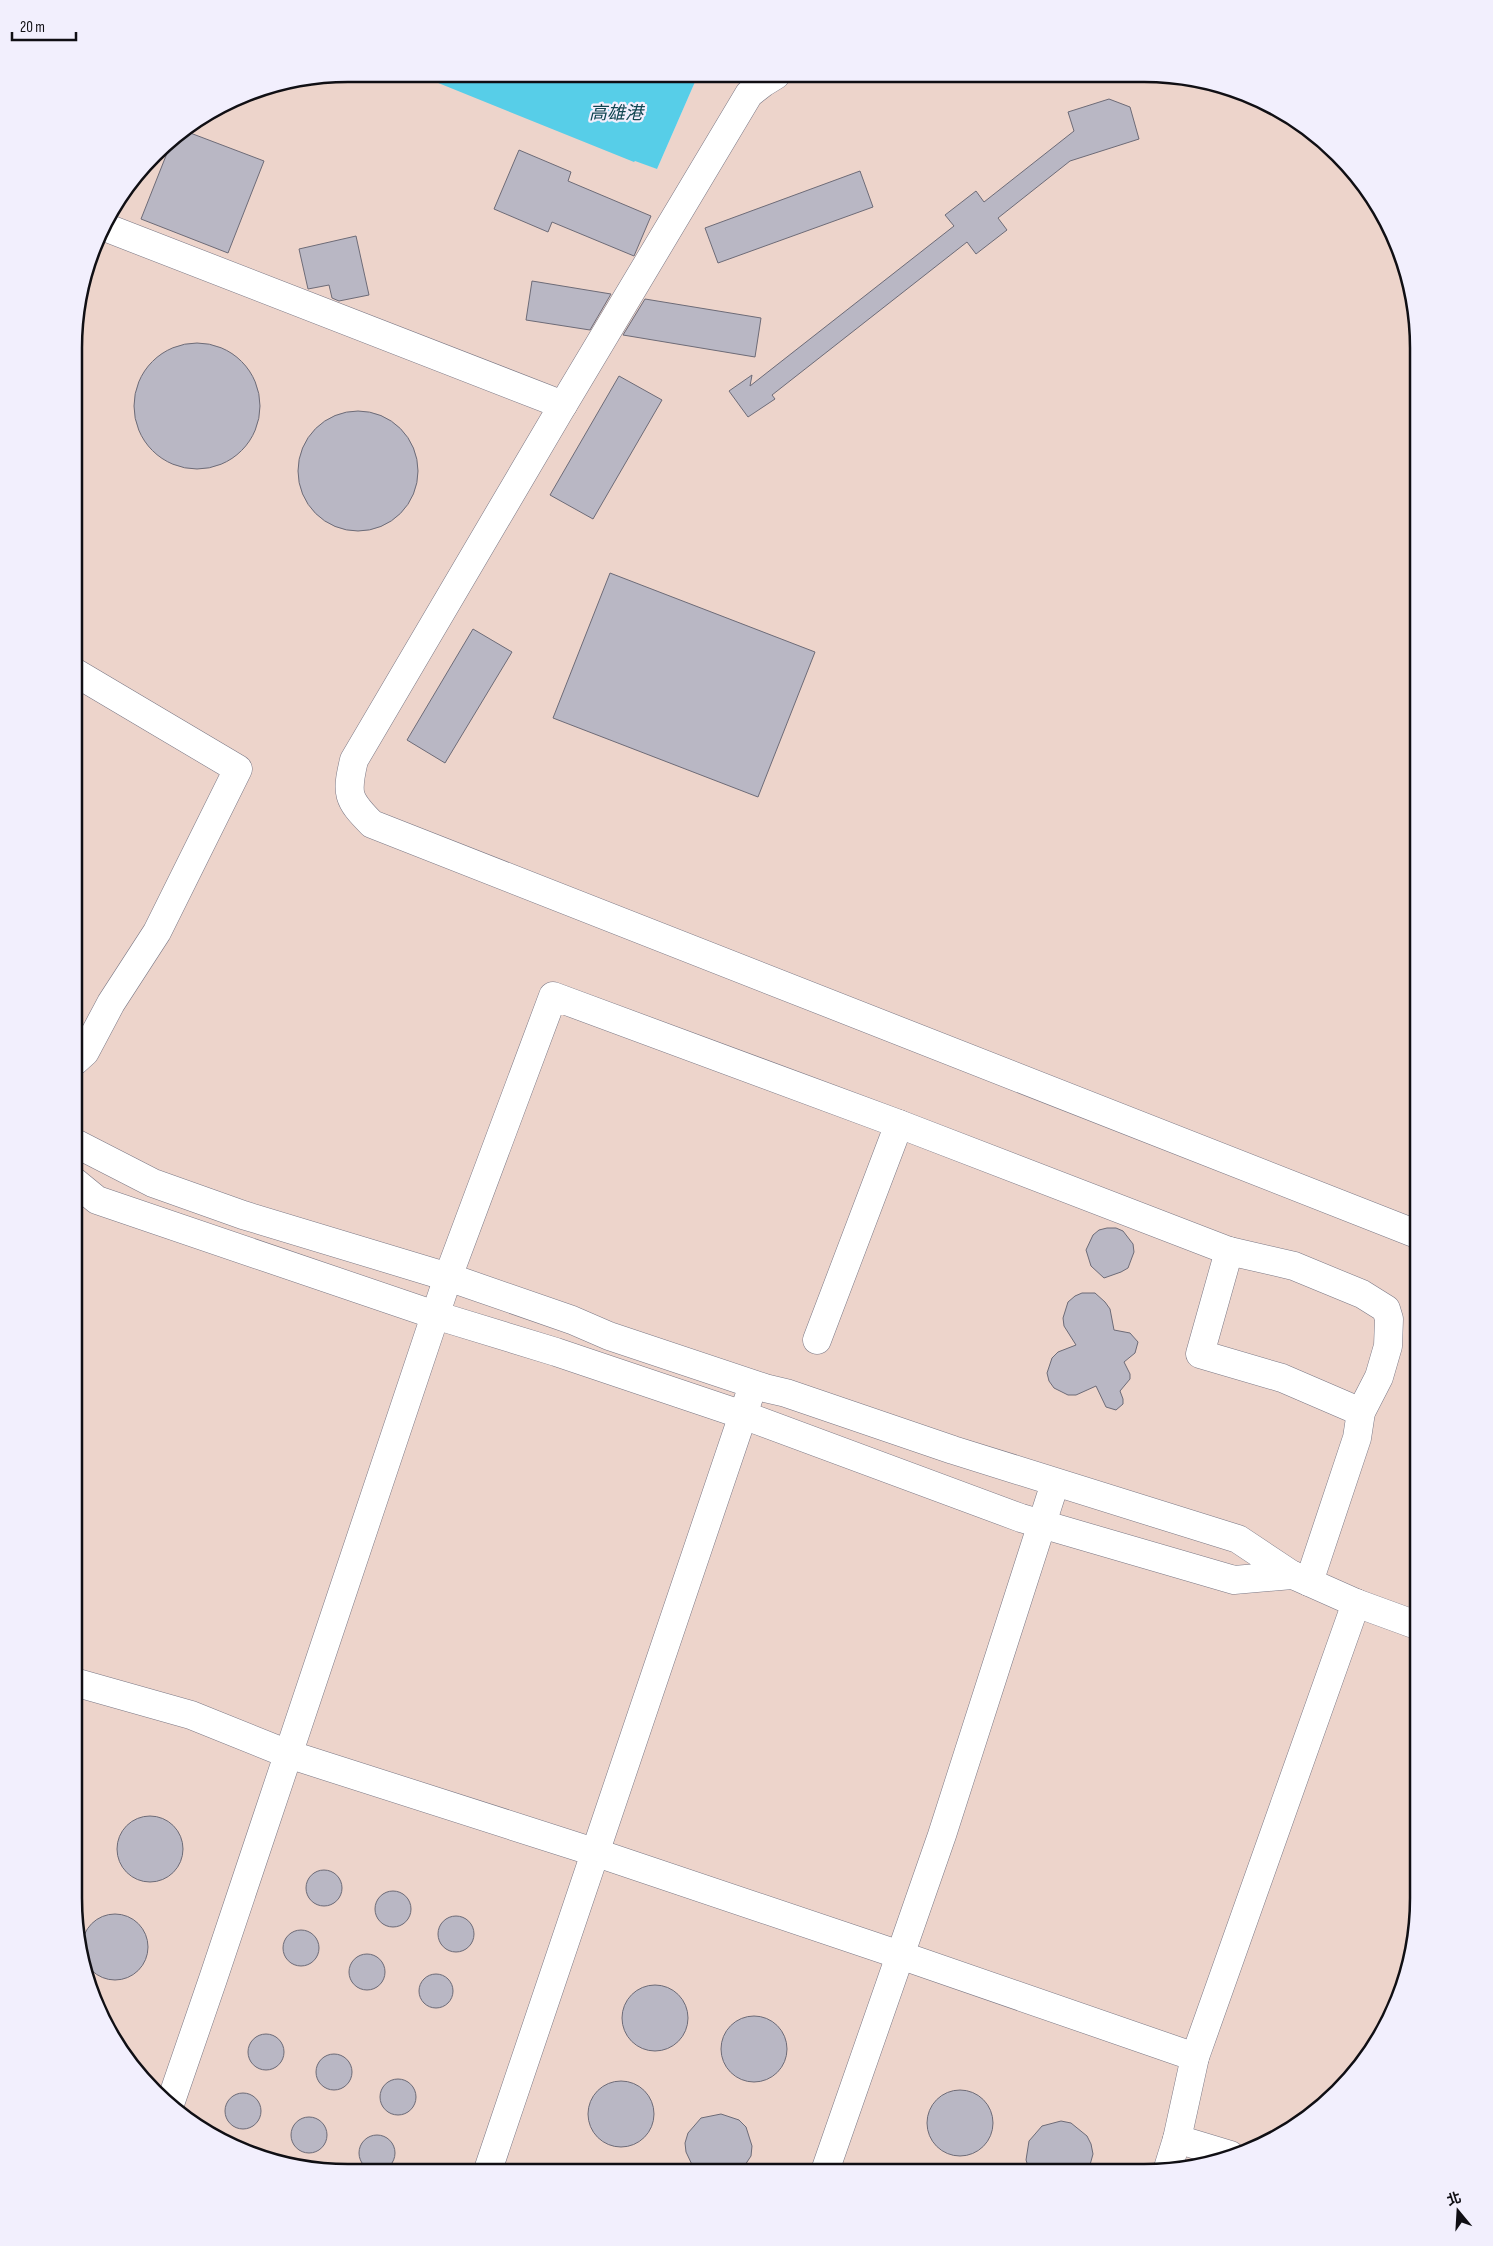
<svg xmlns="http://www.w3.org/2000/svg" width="1493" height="2246" font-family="'Sofia Sans Condensed','Noto Sans TC',sans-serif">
<rect width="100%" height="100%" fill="#e4e2f0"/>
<polygon fill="#edd4cb" points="348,74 420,74 657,169 698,75 1181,76 1250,95 1312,131 1362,181 1398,243 1419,348 1419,1916 1398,2003 1363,2065 1312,2115 1250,2151 1145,2172 313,2170 243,2151 181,2116 131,2065 95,2003 74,1898 76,313 102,227 167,142 243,95"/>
<polygon fill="#57cee8" points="416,74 698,75 657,169 635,161 634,162"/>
<g fill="#b9b7c4" stroke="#6d6b77">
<polygon points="1109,99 1130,107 1139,139 1070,161 998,218 1007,230 976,254 967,242 772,395 775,399 748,417 729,391 752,375 750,386 954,226 945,215 976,191 984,202 1074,131 1068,112"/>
<polygon points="185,131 264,161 228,253 141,219 173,138"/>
<polygon points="519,150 571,172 568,181 651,216 634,256 552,222 548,232 494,209"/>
<polygon points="860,171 873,207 718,263 705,228"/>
<polygon points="356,236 369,295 339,301 332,298 329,285 308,289 299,249"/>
<polygon points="532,281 611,294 590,330 526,320"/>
<polygon points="645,299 761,318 755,357 623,335"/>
<circle cx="197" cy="406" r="63"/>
<polygon points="619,376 662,400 593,519 550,495"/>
<circle cx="358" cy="471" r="60"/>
<polygon points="610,573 815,652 758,797 553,718"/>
<polygon points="473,629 512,652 445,763 407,740"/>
<polygon points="1107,1228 1116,1228 1123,1231 1133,1244 1134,1252 1128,1268 1121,1272 1104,1278 1091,1266 1086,1250 1093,1235 1099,1230"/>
<polygon points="1082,1293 1095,1293 1105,1302 1110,1309 1114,1330 1130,1333 1138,1342 1135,1353 1124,1362 1130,1374 1130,1379 1120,1391 1123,1399 1123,1404 1116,1410 1106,1407 1096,1386 1076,1395 1068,1395 1054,1388 1049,1381 1047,1373 1052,1358 1058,1352 1076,1345 1064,1326 1063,1318 1068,1302 1075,1296"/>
<circle cx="150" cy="1849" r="33"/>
<circle cx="324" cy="1888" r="18"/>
<circle cx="393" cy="1909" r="18"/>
<circle cx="115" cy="1947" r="33"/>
<circle cx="456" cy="1934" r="18"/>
<circle cx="301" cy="1948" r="18"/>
<circle cx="367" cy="1972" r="18"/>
<circle cx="436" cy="1991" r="17"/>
<circle cx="655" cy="2018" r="33"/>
<circle cx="754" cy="2049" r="33"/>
<circle cx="266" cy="2052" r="18"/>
<circle cx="334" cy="2072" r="18"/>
<circle cx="398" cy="2097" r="18"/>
<circle cx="621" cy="2114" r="33"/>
<circle cx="960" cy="2123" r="33"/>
<circle cx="243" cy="2111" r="18"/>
<polygon points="721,2114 739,2120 746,2127 752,2146 751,2156 741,2171 695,2171 686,2152 685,2143 688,2133 701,2118"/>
<circle cx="309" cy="2135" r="18"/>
<polygon points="1061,2121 1071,2123 1087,2136 1091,2144 1093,2154 1088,2172 1030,2172 1026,2160 1029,2141 1042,2126"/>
<circle cx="377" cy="2153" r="18"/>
</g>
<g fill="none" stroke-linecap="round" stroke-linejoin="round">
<defs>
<g id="minor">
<polyline points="102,226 563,405 749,94 763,83 776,75"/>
<path d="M563 405 354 760C346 794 347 799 372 824L1419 1235"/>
<polyline points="75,1061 85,1052 111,1003 157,932 238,769 76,673"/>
<polyline points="75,1182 97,1200 435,1315 556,1352 743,1415 1021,1518 1234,1580 1292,1575 1238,1539 953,1450 786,1393 765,1388 609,1336 572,1320 448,1277 243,1215 153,1183 75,1143"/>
<polyline points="1229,1251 1200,1354 1282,1378 1361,1412"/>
<polyline points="817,1340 899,1124"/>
<polyline points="1293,1575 1356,1603 1419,1626"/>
<polyline points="74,1682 191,1715 288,1754 594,1852 900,1955 1195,2057"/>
<polyline points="170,2104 213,1979 448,1277 553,996 899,1124 1229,1251 1294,1266 1362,1294 1386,1309 1389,1319 1388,1346 1379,1377 1361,1412 1357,1438 1309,1582"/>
<polyline points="1177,2139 1230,2155"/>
<polyline points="1168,2168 1177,2139 1195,2057 1356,1603"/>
<polyline points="488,2170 749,1397"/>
<polyline points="825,2171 942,1835 1055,1483"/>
</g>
</defs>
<use href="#minor" stroke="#7a7784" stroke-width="29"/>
<use href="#minor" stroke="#fff" stroke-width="28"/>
</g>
<g text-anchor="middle" stroke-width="4.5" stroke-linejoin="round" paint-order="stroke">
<g font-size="18" font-style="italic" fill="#104651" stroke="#f2effd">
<text x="616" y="119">高雄港</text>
</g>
</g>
<path d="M0 0H1493V2246H0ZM348 82H1144A266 266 0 0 1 1410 348V1898A266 266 0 0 1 1144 2164H348A266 266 0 0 1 82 1898V348A266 266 0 0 1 348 82Z" fill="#f2effd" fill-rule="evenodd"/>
<path fill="none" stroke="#100f14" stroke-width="2.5" d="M348 82H1144A266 266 0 0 1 1410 348V1898A266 266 0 0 1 1144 2164H348A266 266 0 0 1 82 1898V348A266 266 0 0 1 348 82Z"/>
<g transform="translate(1458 2211) rotate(342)" stroke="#f2effd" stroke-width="4" paint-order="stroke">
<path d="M0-4L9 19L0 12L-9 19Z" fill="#100f14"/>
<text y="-8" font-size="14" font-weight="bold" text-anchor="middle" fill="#100f14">北</text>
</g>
<path d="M12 32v8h64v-8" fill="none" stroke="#100f14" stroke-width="2.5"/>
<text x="20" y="32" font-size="15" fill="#100f14" stroke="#f2effd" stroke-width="4" paint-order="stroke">20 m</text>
</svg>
